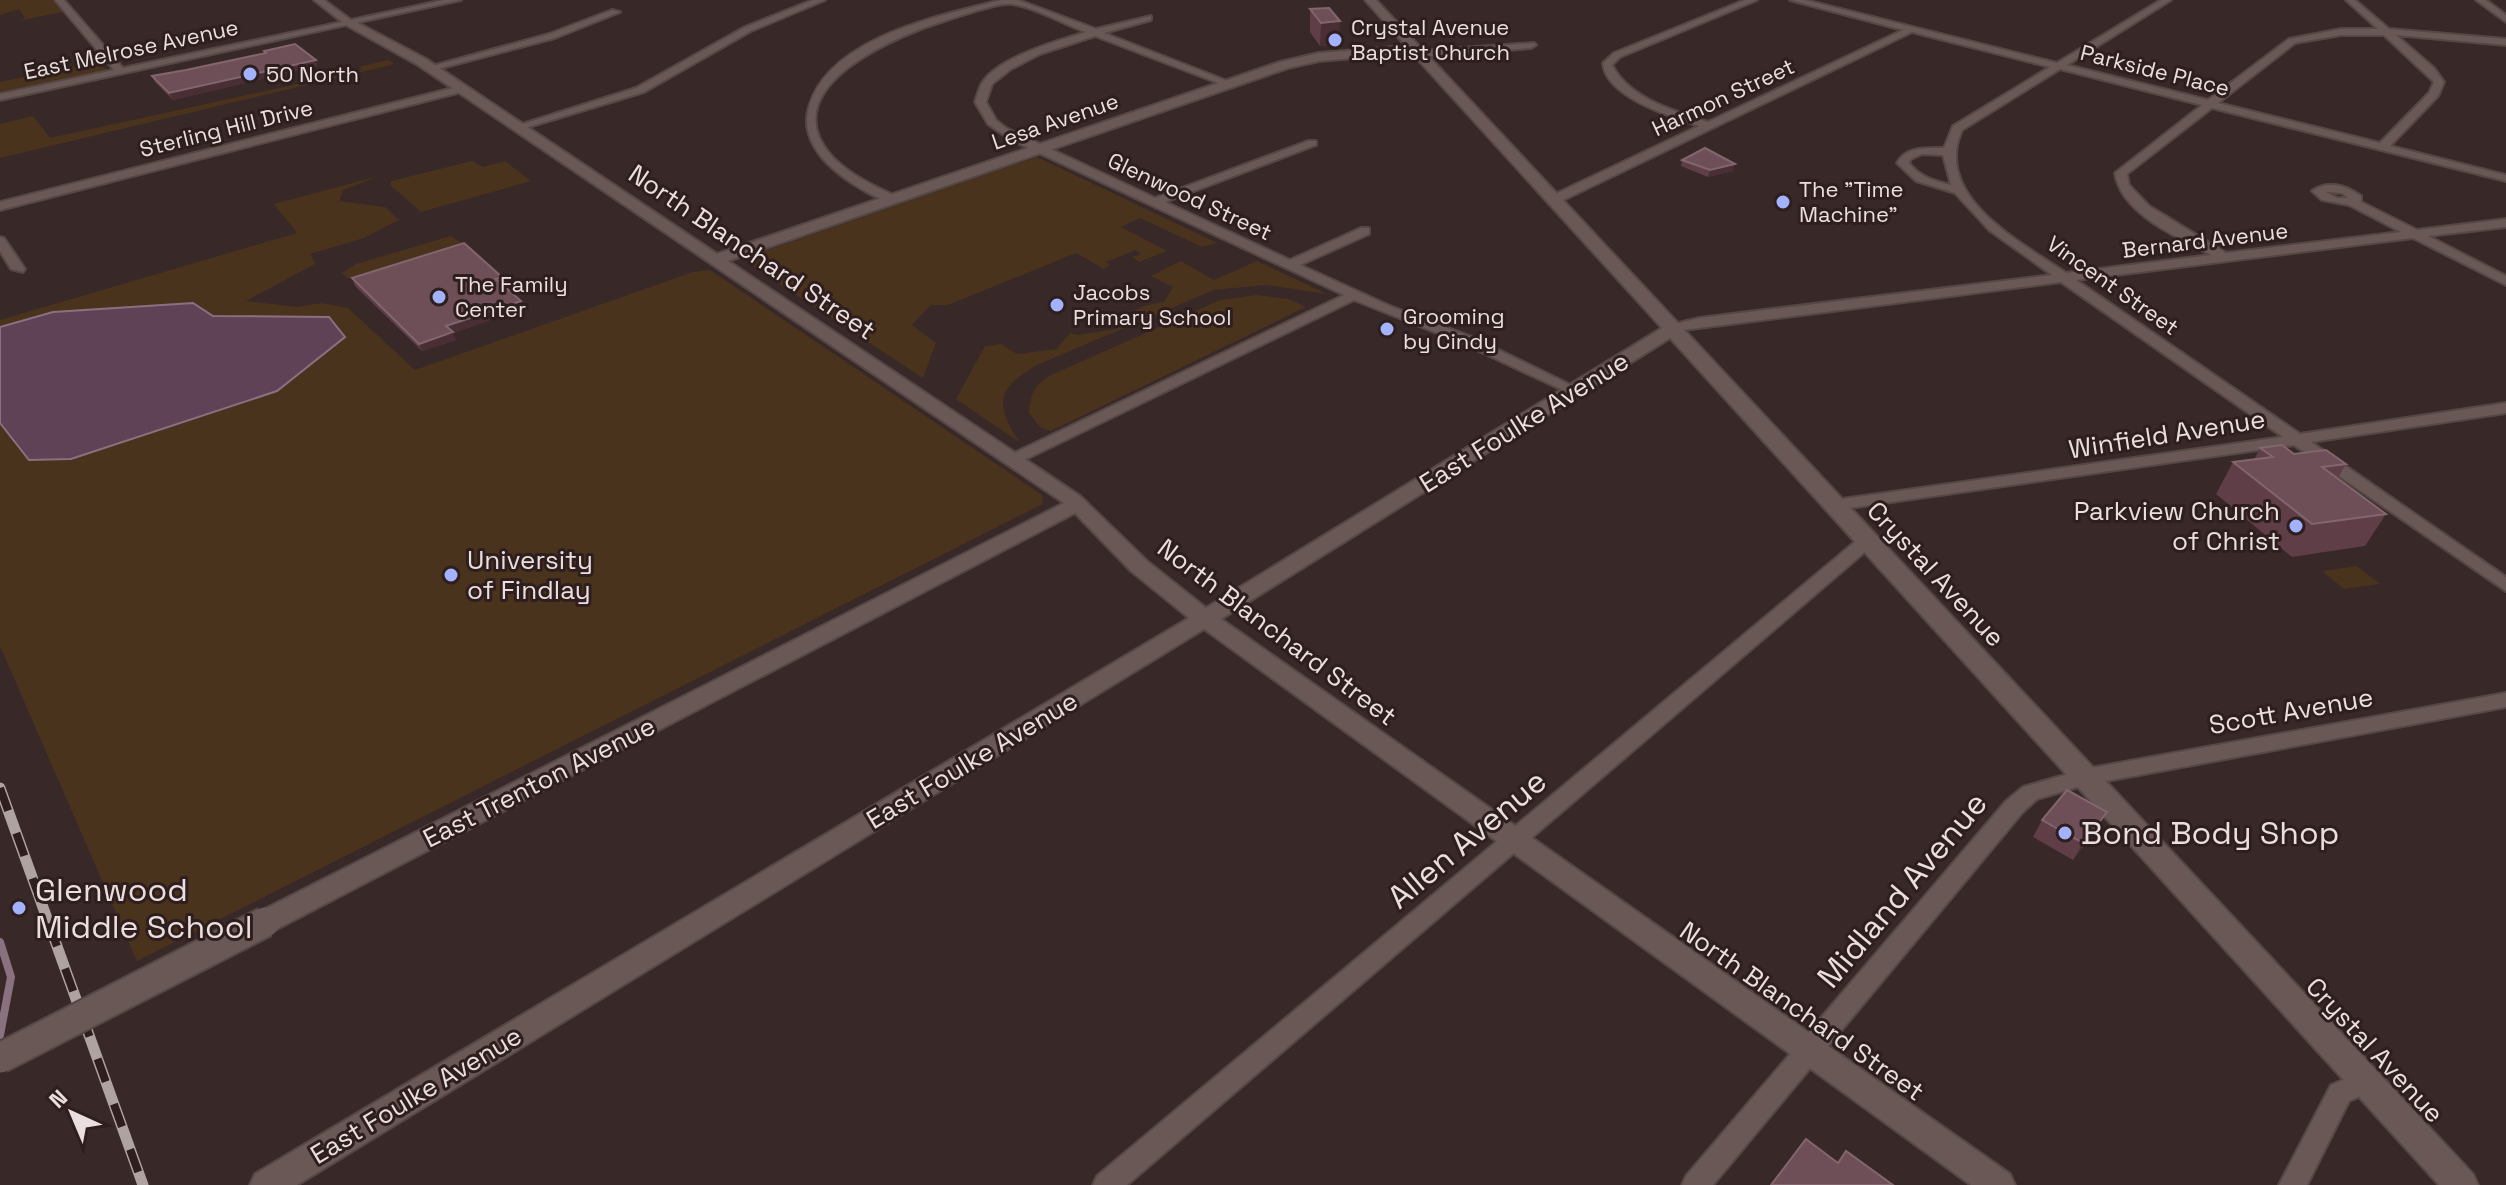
<svg xmlns="http://www.w3.org/2000/svg" width="2506" height="1185" font-family="'Space Grotesk',sans-serif">
<rect width="100%" height="100%" fill="#382828"/>
<g fill="#4a331c">
<polygon points="0,0 52,0 63,12 16,21 25,18 19,9 0,15"/>
<polygon points="388,60 395,64 0,158 0,124 33,116 50,138 362,70 359,67"/>
<polygon points="98,62 107,70 0,92 0,82"/>
<polygon points="1037,157 1217,243 1202,247 1140,218 1121,227 1167,251 1139,262 1132,257 1141,254 1136,250 1106,262 1110,265 1104,269 1076,253 948,305 931,305 912,325 936,343 923,378 742,259"/>
<polygon points="472,161 483,167 505,161 531,181 421,212 390,185 391,181"/>
<polygon points="379,176 343,190 339,201 385,207 399,220 364,238 310,254 315,264 246,301 298,307 321,303 348,308 415,370 693,272 710,270 1042,495 1043,504 137,961 0,646 0,423 29,460 345,337 329,317 213,316 193,303 53,312 0,327 0,320 297,233 274,204"/>
<polygon points="451,236 471,249 367,282 359,276 348,278 342,273 356,264"/>
<path d="M1181 261 1214 280 1257 261 1327 294 1266 285 1214 290 1037 365C996 389 995 403 1019 442L956 399 985 346 1001 344 1017 354 1057 349 1070 333 1077 335 1117 329C1131 309 1141 305 1164 302L1173 287 1151 276Z"/>
<path d="M1257 295 1289 299 1306 307 1051 431 1041 428 1029 413C1030 394 1034 386 1051 375L1220 300Z"/>
<polygon points="2357,566 2380,584 2344,589 2322,571"/>
</g>
<polygon fill="#604257" stroke="#897180" stroke-width="2" points="193,303 213,316 329,317 345,337 277,391 71,459 29,460 0,423 0,327 53,312"/>
<g fill="none" stroke-linecap="round" stroke-linejoin="round">
<polyline stroke="#897180" stroke-width="8" points="0,942 11,977 0,1035"/>
<defs>
<g id="minor">
<polygon points="55,0 64,0 123,68 342,22 314,0 324,0 351,20 444,0 461,0 0,100 0,94 114,70"/>
<polygon points="813,0 825,0 751,31 644,92 522,129 513,127 636,88 745,27"/>
<path d="M1001 0H1018L1096 29 1151 16V20L1104 33 1235 84 1226 86 1095 36 1040 54 1011 69 992 84 986 102 996 120 1006 128 1155 198 1308 141H1316V145L1165 202 1290 260 1361 228H1369V234L1300 265 1390 306 1472 337 1583 391 1581 394H1571L1462 343 1354 300 1020 462H1008L1006 459 1008 456 1344 295 1011 140 988 124 975 102C977 96 979 88 982 83 998 57 1058 41 1086 32 1064 24 1034 7 1012 4 998 2 962 16 947 20 901 34 774 85 829 153 846 173 872 185 895 196V202C879 203 844 179 831 167 814 152 802 130 809 107 829 37 940 16 1001 0Z"/>
<path d="M1745 0H1757L1620 57 1612 65C1629 99 1675 111 1708 122L1903 30 1790 0H1805L2057 63 2161 0H2171L2067 65 2208 100 2289 39 2341 29H2378L2346 0H2355L2389 29 2506 39V45L2396 35 2434 68 2444 82 2438 96 2390 146 2506 175V181L2212 108 2127 174 2129 185 2149 206 2226 253 2401 232 2349 205 2322 200 2312 191C2328 179 2347 186 2361 196V202L2417 230 2506 219V227L2428 236 2506 276V285L2413 238 2076 280 2300 434 2506 403V413L2311 442 2506 577V591L2294 445 1835 510 1829 509 1827 505 1829 501 1835 500 2283 437 2061 282 1667 332V326L1699 318 2052 275 1989 230 1955 193 1916 181 1897 163C1906 146 1926 148 1944 148L1953 126 2050 67 1912 32 1557 203H1549V197L1699 126C1672 117 1605 97 1603 63L1614 53ZM2341 35H2384L2434 82 2429 93 2380 143 2218 103 2295 43ZM2060 69 2202 105 2115 173C2121 214 2178 237 2211 255L2066 273C2021 242 1932 197 1962 130ZM1922 154 1943 155 1951 185C1934 181 1920 177 1909 163L1911 159ZM2326 192 2342 193 2348 198H2337Z"/>
<polygon points="2476,0 2486,0 2506,15 2506,22"/>
<polygon points="612,10 620,12 555,38 430,71 425,68 549,34"/>
<polygon points="1534,43 1536,45 1531,48 1419,57 1414,54 1419,51"/>
<polygon points="461,86 466,89 465,91 0,210 0,202"/>
<polygon points="0,237 4,238 25,269 23,272 11,269 0,251"/>
<polygon points="1868,535 1874,536 1877,540 1874,544 1127,1185 1093,1185 1097,1176 1862,536"/>
<polygon points="2506,693 2506,707 2085,785 2037,799 2022,813 1713,1185 1682,1185 1686,1176 2006,801 2023,787 2085,769"/>
<polygon points="2366,1070 2375,1074 2379,1082 2375,1090 2349,1101 2307,1185 2279,1185 2331,1085"/>
</g>
<path id="tertiary" d="M1365 0H1376L2473 1174 2478 1185H2439L1670 338 1221 619 2010 1174 2015 1185H1971L1204 629 297 1185H250L255 1174 1189 618 1131 571 1075 513 275 930 265 934 255 930 251 922 255 914 1064 503 418 65 346 25V21H354L426 59 717 254 1280 62 1319 53 1406 46ZM1412 53 1662 328 1206 608 1147 561 1080 496 728 261 1288 68 1319 61Z"/>
</defs>
<use href="#minor" stroke="#544746" stroke-width="4"/>
<use href="#tertiary" stroke="#544746" stroke-width="4"/>
<use href="#minor" fill="#6a5857" fill-rule="evenodd"/>
<use href="#tertiary" fill="#6a5857" fill-rule="evenodd"/>
<defs>
<polyline id="rail" points="0,788 143,1185"/>
</defs>
<use href="#rail" stroke="#afa3a2" stroke-width="11"/>
<use href="#rail" stroke="#2e1e1e" stroke-width="8" stroke-dasharray="24" stroke-linecap="butt"/>
<defs>
<polyline id="tertiary-bridge" points="0,1058 265,922"/>
</defs>
<use href="#tertiary-bridge" stroke="#544746" stroke-width="33" stroke-linecap="butt"/>
<use href="#tertiary-bridge" stroke="#6a5857" stroke-width="29"/>
</g>
<g fill="#5f3e48">
<polygon points="1310,9 1339,44 1320,46 1310,32"/>
<polygon points="264,51 318,66 173,100 155,82 152,76 186,70 265,53"/>
<polygon points="1682,160 1733,171 1708,177 1681,166"/>
<polygon points="352,278 505,284 502,285 521,301 524,308 453,333 456,340 422,351 355,286"/>
<polygon points="2260,448 2346,464 2338,478 2386,514 2365,546 2292,557 2216,494 2233,462 2254,460"/>
<polygon points="2042,820 2097,829 2073,860 2033,837"/>
</g>
<g fill="#492e35">
<polygon points="1340,21 1339,44 1320,46 1321,23"/>
<polygon points="316,60 318,66 173,100 169,93"/>
<polygon points="1735,164 1733,171 1708,177 1710,170"/>
<polygon points="502,277 505,284 498,286 496,279"/>
<polygon points="521,301 524,308 453,333 456,340 422,351 419,344 446,326"/>
<polygon points="2107,812 2097,829 2073,860 2083,843"/>
</g>
<g fill="#6e4f58" stroke="#82666d" stroke-width="2">
<polygon points="1329,8 1340,21 1321,23 1310,9"/>
<polygon points="295,44 316,60 169,93 152,76 186,70 266,53 264,51"/>
<polygon points="1705,148 1735,164 1710,170 1682,160"/>
<polygon points="464,243 502,277 496,279 521,301 446,326 453,332 419,344 352,278"/>
<polygon points="2282,445 2294,454 2326,450 2346,464 2322,467 2386,514 2312,524 2233,462 2273,457 2260,448"/>
<polygon points="2067,790 2107,812 2083,843 2042,820"/>
<polygon points="1806,1139 1838,1163 1846,1151 1893,1185 1771,1185"/>
</g>
<g fill="#a2b2fd" stroke="#2e1e1e" stroke-width="3">
<circle cx="1335" cy="40" r="8"/>
<circle cx="250" cy="74" r="8"/>
<circle cx="1783" cy="202" r="8"/>
<circle cx="439" cy="297" r="8"/>
<circle cx="1057" cy="305" r="8"/>
<circle cx="1387" cy="329" r="8"/>
<circle cx="2296" cy="526" r="8"/>
<circle cx="451" cy="575" r="8"/>
<circle cx="2065" cy="833" r="8"/>
<circle cx="19" cy="908" r="8"/>
</g>
<g text-anchor="middle" stroke-width="6" stroke-linejoin="round" paint-order="stroke">
<g font-size="22" fill="#eadfde" stroke="#2e1e1e" text-anchor="start">
<text x="1351" y="35">Crystal Avenue<tspan x="1351" dy="25">Baptist Church</tspan></text>
<text x="266" y="82">50 North</text>
<text x="1799" y="197">The "Time<tspan x="1799" dy="25">Machine"</tspan></text>
<text x="455" y="292">The Family<tspan x="455" dy="25">Center</tspan></text>
<text x="1073" y="300">Jacobs<tspan x="1073" dy="25">Primary School</tspan></text>
<text x="1403" y="324">Grooming<tspan x="1403" dy="25">by Cindy</tspan></text>
</g>
<g font-size="22" fill="#eadfde" stroke="#2e1e1e">
<text transform="translate(131 49) rotate(-12)" y="8">East Melrose Avenue</text>
<text transform="translate(2155 70) rotate(14)" y="8">Parkside Place</text>
<text transform="translate(1723 97) rotate(-25)" y="8">Harmon Street</text>
<text transform="translate(1055 121) rotate(-19)" y="8">Lesa Avenue</text>
<text transform="translate(226 128) rotate(-14)" y="8">Sterling Hill Drive</text>
<text transform="translate(1190 196) rotate(25)" y="8">Glenwood Street</text>
<text transform="translate(2205 240) rotate(-7)" y="8">Bernard Avenue</text>
<text transform="translate(2113 285) rotate(35)" y="8">Vincent Street</text>
</g>
<g font-size="26" fill="#eadfde" stroke="#2e1e1e">
<text transform="translate(752 252) rotate(34)" y="9">North Blanchard Street</text>
<text transform="translate(1524 422) rotate(-32)" y="9">East Foulke Avenue</text>
<text transform="translate(2167 434) rotate(-9)" y="9">Winfield Avenue</text>
<text transform="translate(1936 574) rotate(47)" y="9">Crystal Avenue</text>
<text transform="translate(1277 632) rotate(37)" y="9">North Blanchard Street</text>
<text transform="translate(2291 711) rotate(-10)" y="9">Scott Avenue</text>
<text transform="translate(972 760) rotate(-31)" y="9">East Foulke Avenue</text>
<text transform="translate(539 782) rotate(-27)" y="9">East Trenton Avenue</text>
<text transform="translate(1802 1011) rotate(35)" y="9">North Blanchard Street</text>
<text transform="translate(2375 1050) rotate(47)" y="9">Crystal Avenue</text>
<text transform="translate(416 1095) rotate(-31)" y="9">East Foulke Avenue</text>
</g>
<g font-size="26" fill="#eadfde" stroke="#2e1e1e" text-anchor="end">
<text x="2280" y="520">Parkview Church<tspan x="2280" dy="30">of Christ</tspan></text>
<text x="467" y="569" text-anchor="start">University<tspan x="467" dy="30">of Findlay</tspan></text>
</g>
<g font-size="32" fill="#eadfde" stroke="#2e1e1e" text-anchor="start">
<text x="2081" y="844">Bond Body Shop</text>
<text x="35" y="901">Glenwood<tspan x="35" dy="37">Middle School</tspan></text>
</g>
<g font-size="32" fill="#eadfde" stroke="#2e1e1e">
<text transform="translate(1467 839) rotate(-40)" y="11">Allen Avenue</text>
<text transform="translate(1902 890) rotate(-50)" y="11">Midland Avenue</text>
</g>
</g>
<g transform="translate(72 1113) rotate(316)" stroke="#2e1e1e" stroke-width="6" paint-order="stroke">
<path d="M0-6L14 30L0 20L-14 30Z" fill="#eadfde"/>
<text y="-12" font-size="22" font-weight="bold" text-anchor="middle" fill="#eadfde">N</text>
</g>
</svg>
